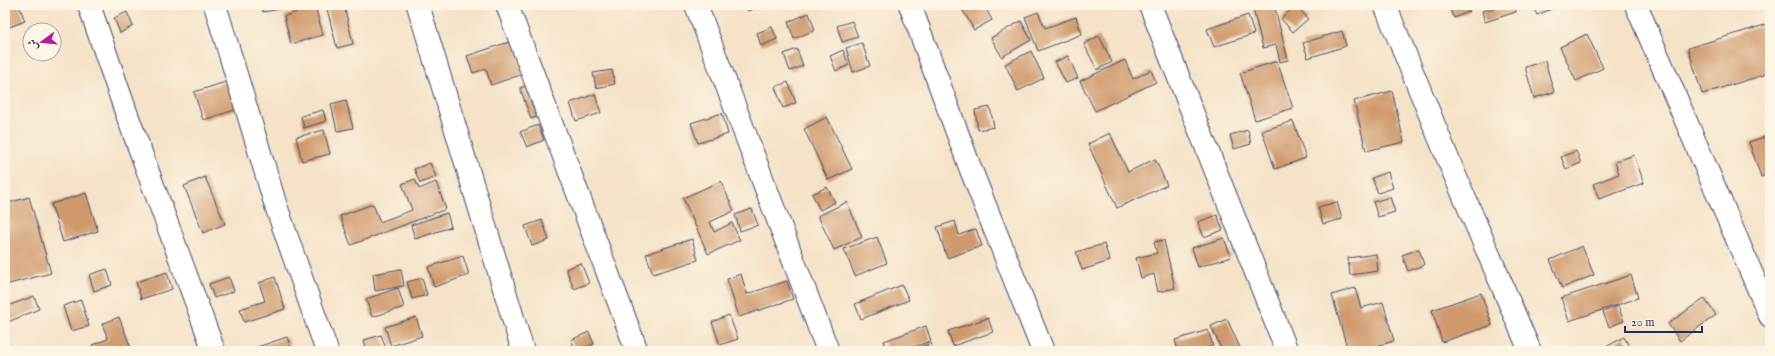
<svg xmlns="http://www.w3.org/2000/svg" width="1775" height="356" font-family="'IM FELL English',Amiri,serif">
<rect width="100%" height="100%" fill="#fcf5e5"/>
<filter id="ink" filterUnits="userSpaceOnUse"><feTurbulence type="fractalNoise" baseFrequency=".025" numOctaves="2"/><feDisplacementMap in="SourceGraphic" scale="8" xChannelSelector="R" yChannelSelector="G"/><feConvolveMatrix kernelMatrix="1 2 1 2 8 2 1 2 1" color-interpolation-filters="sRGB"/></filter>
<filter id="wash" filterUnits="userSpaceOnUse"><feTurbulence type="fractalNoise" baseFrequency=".012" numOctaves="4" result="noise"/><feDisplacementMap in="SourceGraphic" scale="16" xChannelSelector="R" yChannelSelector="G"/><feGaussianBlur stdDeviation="0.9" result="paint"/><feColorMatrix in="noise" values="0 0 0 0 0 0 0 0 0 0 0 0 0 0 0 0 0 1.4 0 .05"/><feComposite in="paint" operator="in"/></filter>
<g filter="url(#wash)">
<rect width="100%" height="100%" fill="#f5e2c7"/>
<g id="blocks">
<g fill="#d0996c">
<polygon points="5,5 19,5 25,21 7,28 5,22"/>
<polygon points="262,5 292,5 292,7 263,12"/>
<polygon points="326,5 344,5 353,44 337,48"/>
<polygon points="635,5 649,5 649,6 636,9"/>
<polygon points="746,5 764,5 748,11"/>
<polygon points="960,5 984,5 992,20 974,30"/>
<polygon points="1252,5 1285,5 1275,8 1288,60 1280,62 1276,45 1263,48"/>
<polygon points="1296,5 1308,19 1293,32 1281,19"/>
<polygon points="1448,5 1467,5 1470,11 1454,18"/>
<polygon points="1497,5 1514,5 1516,12 1485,22 1482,11 1498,7"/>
<polygon points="1532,5 1561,5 1537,15"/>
<polygon points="315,6 323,35 291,44 284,16"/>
<polygon points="127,12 133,26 120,33 114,18"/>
<polygon points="1038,12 1045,28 1076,17 1082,34 1038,51 1025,17"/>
<polygon points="809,13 815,30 794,39 788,22"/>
<polygon points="1248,15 1254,34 1214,47 1207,29"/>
<polygon points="852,21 858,37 842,42 837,26"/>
<polygon points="1021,21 1031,40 1002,57 991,38"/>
<polygon points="1768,24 1770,30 1770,73 1702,94 1688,48"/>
<polygon points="772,27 777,39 761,46 757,33"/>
<polygon points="1342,31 1346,46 1308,58 1303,43"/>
<polygon points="1587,34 1603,68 1576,81 1560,47"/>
<polygon points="1099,36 1112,62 1097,70 1084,44"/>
<polygon points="521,38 532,71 491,85 486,69 473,73 467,56"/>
<polygon points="862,43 870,66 853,72 846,48"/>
<polygon points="797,49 803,66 790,71 784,54"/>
<polygon points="843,50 849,65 836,71 830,56"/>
<polygon points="1031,51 1044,78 1018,91 1005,64"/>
<polygon points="1068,56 1078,78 1066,83 1055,62"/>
<polygon points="1125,60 1133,79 1151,70 1156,82 1095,111 1080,81"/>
<polygon points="1277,61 1293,108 1255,120 1240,73"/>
<polygon points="1545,61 1554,92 1534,98 1525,67"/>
<polygon points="612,70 615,84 596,88 593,73"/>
<polygon points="5,78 8,78 11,91 5,92"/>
<polygon points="229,81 238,109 203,120 194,92"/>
<polygon points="538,82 548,113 531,119 520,88"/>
<polygon points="788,82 796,103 783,108 775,87"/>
<polygon points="1392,91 1404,142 1366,151 1354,101"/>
<polygon points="595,94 601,113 576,121 570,103"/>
<polygon points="346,100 353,128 337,131 331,104"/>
<polygon points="990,107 994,127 978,130 975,110"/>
<polygon points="323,110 326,121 304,128 301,116"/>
<polygon points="722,113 728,134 698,143 691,123"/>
<polygon points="827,117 852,169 828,180 804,129"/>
<polygon points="1293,121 1306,158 1275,169 1262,131"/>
<polygon points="538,125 544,140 527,147 520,132"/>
<polygon points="324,130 330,154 302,161 296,137"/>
<polygon points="1248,130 1251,144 1234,149 1230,135"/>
<polygon points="1110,133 1128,172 1155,159 1167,185 1117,208 1088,144"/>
<polygon points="1770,135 1770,174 1761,177 1749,142"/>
<polygon points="1576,151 1581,163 1566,169 1561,157"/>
<polygon points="1634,155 1644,183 1599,199 1593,184 1619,174 1615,162"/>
<polygon points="430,163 436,177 420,183 414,169"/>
<polygon points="1388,172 1393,188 1378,193 1372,178"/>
<polygon points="205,177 225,224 203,233 184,186"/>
<polygon points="415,179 419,189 436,182 446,209 351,245 340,216 373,204 380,222 412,210 402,184"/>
<polygon points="721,181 734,211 710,222 714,232 732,223 740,240 708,254 683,198"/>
<polygon points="827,187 835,202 820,210 812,194"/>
<polygon points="86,193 98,231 63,242 51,204"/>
<polygon points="29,197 51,273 5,285 5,204"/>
<polygon points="1390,197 1395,212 1378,217 1373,202"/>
<polygon points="847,202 862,237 834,250 818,216"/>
<polygon points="1337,202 1342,219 1323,224 1318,207"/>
<polygon points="752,209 758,225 740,231 735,215"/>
<polygon points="447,213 451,227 415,239 411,225"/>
<polygon points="1217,215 1223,230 1204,237 1198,222"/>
<polygon points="542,220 549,240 532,246 525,226"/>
<polygon points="955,221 959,235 976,229 982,246 947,258 937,227"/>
<polygon points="877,237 887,263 855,276 844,249"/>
<polygon points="1224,238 1231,257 1198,267 1192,248"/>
<polygon points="692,239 698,260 653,274 646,254"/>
<polygon points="1164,240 1175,288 1158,292 1154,274 1141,278 1136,258 1157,253 1154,242"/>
<polygon points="1104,244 1110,261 1082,270 1076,252"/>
<polygon points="1582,246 1594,275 1562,288 1550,260"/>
<polygon points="1419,249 1424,265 1408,271 1402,255"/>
<polygon points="1376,254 1378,271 1350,275 1348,258"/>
<polygon points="463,256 469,275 434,287 428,267"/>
<polygon points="581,263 589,283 574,289 566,269"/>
<polygon points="107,269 112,285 94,291 89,275"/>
<polygon points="401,269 404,286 375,291 373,274"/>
<polygon points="167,272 172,289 141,299 136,282"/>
<polygon points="741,274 747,294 787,281 793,299 739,317 727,279"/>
<polygon points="1631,275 1638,298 1569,321 1561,298"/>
<polygon points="229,277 234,291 214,298 209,284"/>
<polygon points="275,277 285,309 244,322 240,309 265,301 259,283"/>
<polygon points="422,278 427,295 412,299 407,282"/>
<polygon points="902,285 909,300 861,319 855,304"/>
<polygon points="398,288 404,307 372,317 366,299"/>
<polygon points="1355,288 1361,308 1383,302 1394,341 1359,351 1348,351 1332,295"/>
<polygon points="1481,293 1492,325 1442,342 1432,310"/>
<polygon points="34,296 39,309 8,322 5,315 5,307"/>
<polygon points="1704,298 1716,315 1680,341 1668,324"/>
<polygon points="81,300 89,326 71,331 63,306"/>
<polygon points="1618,306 1624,321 1609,327 1603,312"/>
<polygon points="729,315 738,339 720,345 712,322"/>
<polygon points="119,317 131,348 124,351 94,351 92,345 108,339 102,324"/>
<polygon points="416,317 422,336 391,346 385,327"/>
<polygon points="988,318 993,332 953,346 948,331"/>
<polygon points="1227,319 1241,350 1239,351 1222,351 1211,326"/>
<polygon points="926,326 931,341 902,351 887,351 884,341"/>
<polygon points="1208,330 1213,346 1196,351 1178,351 1175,340"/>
<polygon points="589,332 594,344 576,351 571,340"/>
<polygon points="381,335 387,351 367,351 364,340"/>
<polygon points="287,337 292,351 246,351"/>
<polygon points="1624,337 1632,351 1599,351"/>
<polygon points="931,343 934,351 910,351"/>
</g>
</g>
</g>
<g filter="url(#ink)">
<use href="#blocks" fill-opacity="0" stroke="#3c4a6e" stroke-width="1"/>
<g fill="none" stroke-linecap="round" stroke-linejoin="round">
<defs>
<g id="minor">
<polyline points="89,5 126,112 214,351"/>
<polyline points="215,5 276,206 327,351"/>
<polyline points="418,5 523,351"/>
<polyline points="507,5 637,351"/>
<polyline points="696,5 828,351"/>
<polyline points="910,5 971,170 1043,351"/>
<polyline points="1150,5 1287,351"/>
<polyline points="1385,5 1448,159 1530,351"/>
<polyline points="1636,5 1770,316"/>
</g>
</defs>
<use href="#minor" stroke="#3c4a6e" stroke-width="24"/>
<use href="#minor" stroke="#fff" stroke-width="22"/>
</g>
</g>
<rect width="1775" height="356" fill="none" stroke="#fcf5e5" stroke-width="20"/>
<g transform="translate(42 42) rotate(254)"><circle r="19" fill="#fcf5e5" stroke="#a2a6af"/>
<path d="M0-3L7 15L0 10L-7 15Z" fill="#b5179e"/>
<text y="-6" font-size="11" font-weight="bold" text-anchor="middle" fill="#1b2f5e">ش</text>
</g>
<path d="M1625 326v6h77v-6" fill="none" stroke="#1b2f5e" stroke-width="2"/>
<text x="1631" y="326" font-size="12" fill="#1b2f5e" stroke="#fcf5e5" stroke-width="3" paint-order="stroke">20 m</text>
</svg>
